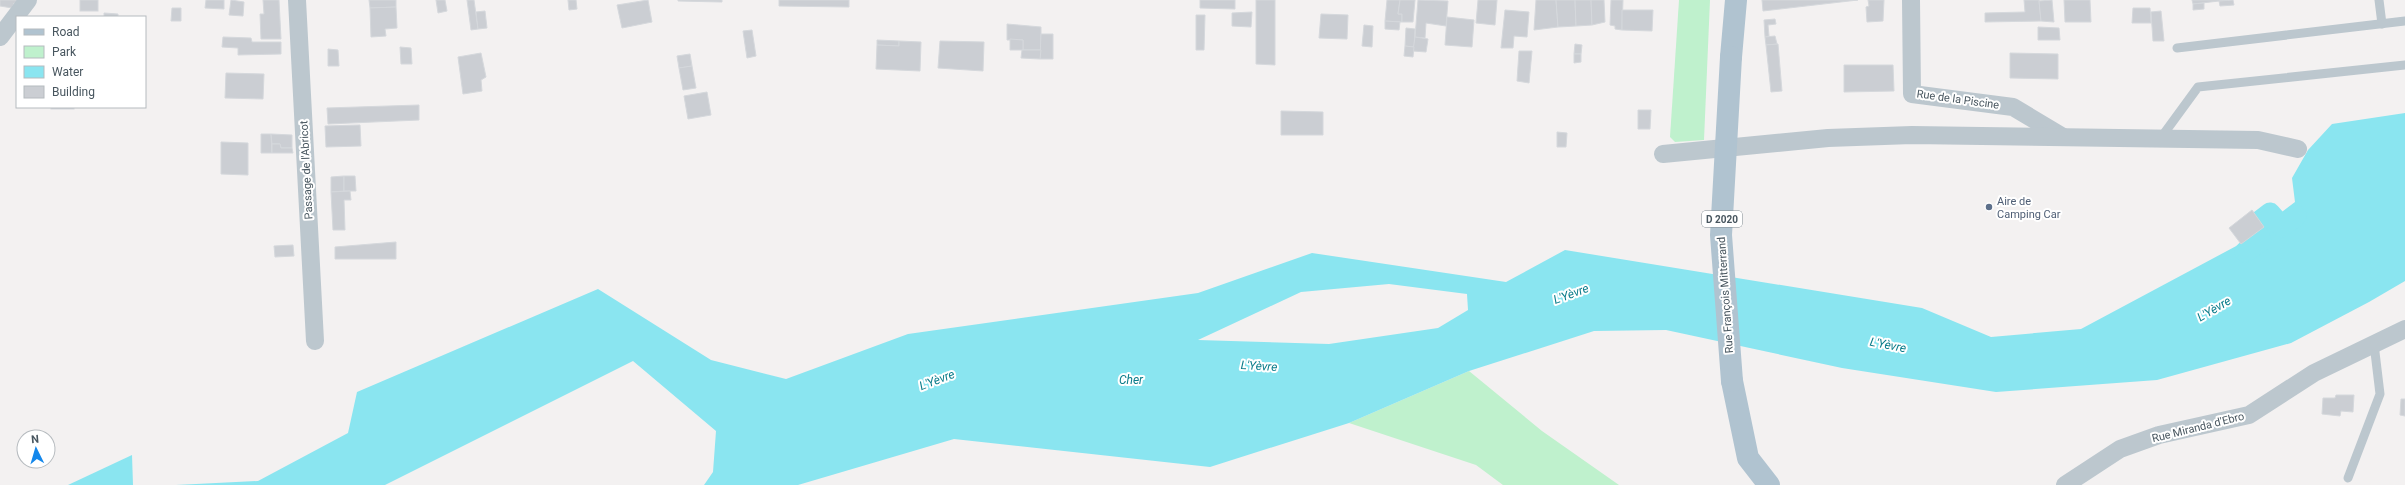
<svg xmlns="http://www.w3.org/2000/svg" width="2405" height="485" font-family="Roboto,sans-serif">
<rect width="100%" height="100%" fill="#f3f1f1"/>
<g fill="#bff1cd">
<polygon points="1679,0 1710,0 1704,140 1675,142 1670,137"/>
<polygon points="1469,371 1542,431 1619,485 1503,485 1476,465 1349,423"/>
</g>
<g fill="#8ae5f0" fill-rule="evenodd">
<path d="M2405 113V281L2369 302 2291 343 2157 380 1996 392 1842 368 1666 330 1594 331 1469 371 1349 423 1210 467 954 439 798 485H704L713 472 716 431 633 361 385 485H176L258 481 348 433 357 392 598 289 711 360 786 379 908 334 1198 293 1312 253 1506 282 1565 250 1922 308 1991 337 2081 329 2240 244 2295 202 2292 178 2308 150 2332 124ZM1389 284 1467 294 1468 310 1438 328 1329 344 1198 340 1301 292Z"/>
<polygon points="132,455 133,485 68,485"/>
</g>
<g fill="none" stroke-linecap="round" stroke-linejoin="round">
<polyline stroke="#8ae5f0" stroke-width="21" points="2245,252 2261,241 2253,226 2270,213 2282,227 2296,216"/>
</g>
<g fill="#cbced3" stroke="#d5d8dc">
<polygon points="0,0 19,0 17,4 14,3 12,8 0,6"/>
<rect x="80" y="0" width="18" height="11"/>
<polygon points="206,0 224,0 224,9 205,8"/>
<polygon points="231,0 244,2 243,16 229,15"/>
<polygon points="263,0 279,0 281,39 261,39 260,14 264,14"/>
<polygon points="369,0 396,0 396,7 370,8"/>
<polygon points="436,0 445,0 447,11 438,13"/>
<polygon points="467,0 474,0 478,29 471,30"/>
<polygon points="568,0 576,0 577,9 569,10"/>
<polygon points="648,0 652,22 622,28 617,5"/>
<polygon points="678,0 722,0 722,2 678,1"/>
<polygon points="779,0 849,0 849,7 779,6"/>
<polygon points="1200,0 1235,0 1235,9 1200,8"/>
<polygon points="1256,0 1275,0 1275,65 1256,64"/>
<polygon points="1387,0 1400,0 1398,14 1402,14 1402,22 1385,21"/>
<polygon points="1400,0 1415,0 1413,22 1402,22 1402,14 1398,14"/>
<polygon points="1418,0 1448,1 1446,26 1426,23 1425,38 1415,37"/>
<polygon points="1478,0 1497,0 1495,25 1476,23"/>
<polygon points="1536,0 1556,0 1558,27 1534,30"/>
<polygon points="1556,0 1575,0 1576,26 1558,27"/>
<polygon points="1575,0 1591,0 1592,25 1576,26"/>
<polygon points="1591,0 1604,0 1605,22 1592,25"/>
<polygon points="1611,0 1623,0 1622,30 1615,29 1615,26 1610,25"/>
<polygon points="1762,0 1858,0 1763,11"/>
<polygon points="1868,0 1884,0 1883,21 1867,22 1866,7 1869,6"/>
<polygon points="2024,0 2039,0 2041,21 1985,22 1985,13 2025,12"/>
<polygon points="2052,0 2054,22 2041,21 2039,1"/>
<polygon points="2064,0 2090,0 2091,22 2065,22"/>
<polygon points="2192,0 2228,0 2193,4"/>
<polygon points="2233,0 2234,5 2220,6 2219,1"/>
<polygon points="2204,3 2204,9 2193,10 2193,4"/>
<polygon points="396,7 397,28 385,29 386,36 371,37 370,8"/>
<polygon points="172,8 181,8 181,21 171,21"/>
<polygon points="2133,8 2150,8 2151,23 2132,23"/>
<polygon points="1505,10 1529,12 1527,37 1514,36 1513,48 1501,48"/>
<polygon points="1622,10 1653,10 1652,31 1622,30"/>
<polygon points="485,11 487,28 478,29 476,12"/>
<polygon points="2161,11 2164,41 2153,41 2151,12"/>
<polygon points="1252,12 1251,27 1232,26 1232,13"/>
<polygon points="104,13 118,14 118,17 104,17"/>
<polygon points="1321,14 1348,15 1347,39 1319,38"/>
<polygon points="1196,15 1205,15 1204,50 1196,50"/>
<polygon points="1447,17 1474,20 1472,47 1445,45"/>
<polygon points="1775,19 1776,24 1768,25 1769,36 1765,37 1764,20"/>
<polygon points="1385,21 1400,22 1399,30 1385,29"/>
<polygon points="1007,24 1041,27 1041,50 1023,50 1023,40 1007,40"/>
<polygon points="1364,25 1373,26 1372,47 1362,46"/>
<polygon points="2038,27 2059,28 2060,40 2038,40"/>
<polygon points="1406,28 1415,29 1414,47 1405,46"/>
<polygon points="752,30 756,56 747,58 743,31"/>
<polygon points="1041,34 1053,34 1053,59 1040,59"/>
<polygon points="1775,36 1777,44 1766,45 1765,37"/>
<polygon points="223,37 251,38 252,42 281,42 281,54 238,55 238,48 222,47"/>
<polygon points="1415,37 1428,39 1426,52 1413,51"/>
<polygon points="1010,39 1023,40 1023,50 1010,50"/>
<polygon points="877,40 899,41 899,46 877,45"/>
<polygon points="899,41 921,42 920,71 876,69 877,45 899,46"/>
<polygon points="940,41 984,42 983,71 938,68"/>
<polygon points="1575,44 1582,45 1581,54 1574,54"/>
<polygon points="1778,44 1782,91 1771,92 1766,45"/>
<polygon points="1405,46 1414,47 1413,57 1404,56"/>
<polygon points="400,47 411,48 412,64 401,64"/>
<polygon points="328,49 338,50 339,66 328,66"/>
<polygon points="1022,50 1041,50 1040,59 1021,58"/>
<polygon points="1519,51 1532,51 1529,83 1517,81"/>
<polygon points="481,53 486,77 481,80 482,91 463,94 458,57"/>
<polygon points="2010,53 2058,54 2058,79 2010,78"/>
<polygon points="690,54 692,66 679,68 677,56"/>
<polygon points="1574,54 1581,54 1581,62 1574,63"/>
<polygon points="1844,65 1893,65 1894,91 1844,92"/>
<polygon points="692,66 696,88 683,90 679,68"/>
<polygon points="226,73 264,74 263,99 225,98"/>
<polygon points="707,92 711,115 688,119 684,96"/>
<polygon points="419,105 419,120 328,124 327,108"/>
<rect x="51" y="107" width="23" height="2"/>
<polygon points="1638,110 1651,110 1650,129 1638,129"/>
<polygon points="1281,111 1323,112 1323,135 1281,135"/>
<polygon points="360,125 361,146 326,147 325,126"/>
<polygon points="1557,132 1567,133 1566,147 1557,147"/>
<polygon points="261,134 271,134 272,153 261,153"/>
<polygon points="271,134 292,135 292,148 281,148 280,144 272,144"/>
<polygon points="221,142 248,143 248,175 221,174"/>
<polygon points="272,144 280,144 281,148 292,148 293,153 272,153"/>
<polygon points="344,176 344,191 331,192 331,177"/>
<polygon points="344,176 355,176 356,191 344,191"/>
<polygon points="350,191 351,200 344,200 345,230 333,230 331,192"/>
<polygon points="2252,210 2264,227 2241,244 2229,228"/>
<polygon points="396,242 396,259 335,259 335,247"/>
<polygon points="293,245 294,256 275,257 274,246"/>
<polygon points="2336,395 2354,395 2353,412 2341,411 2340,416 2322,414 2323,398 2335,398"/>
<polygon points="2401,399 2405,399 2405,416 2400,415"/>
</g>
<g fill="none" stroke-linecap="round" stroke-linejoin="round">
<g stroke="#bcc7ce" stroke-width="9">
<polyline points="2379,0 2382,24"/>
<polyline points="2177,48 2405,21"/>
<polyline points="2160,139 2198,87 2405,65"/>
<polyline points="2348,478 2380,394 2374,344"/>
</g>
<g stroke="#bcc7ce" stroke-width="18">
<polyline points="297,0 315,341"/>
<polyline points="1911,0 1912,94 2013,107 2063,137"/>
<polyline points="0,37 28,0"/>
<polyline points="1663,154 1828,138 1912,135 2258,140 2298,149"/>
<polyline points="2065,485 2120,449 2159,435 2249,415 2314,373 2405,329"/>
</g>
<g stroke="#b0c3d0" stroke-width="22">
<polyline points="1731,57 1736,0"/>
<polyline points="1732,381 1748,458 1769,485"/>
</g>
<polyline stroke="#b0c3d0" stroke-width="22" points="1731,57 1721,235 1732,381"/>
</g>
<circle fill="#5c6f8a" stroke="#fff" stroke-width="1.5" cx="1989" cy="207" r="4"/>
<g text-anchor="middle" stroke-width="4" stroke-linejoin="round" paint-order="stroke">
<rect fill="#fff" stroke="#7f898f" stroke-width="1" x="1702" y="211" width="40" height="16" rx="3"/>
<g font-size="10" font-weight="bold" fill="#48565f">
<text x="1722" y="223">D 2020</text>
</g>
<g font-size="11" fill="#48565f" stroke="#fff">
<text transform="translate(1958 99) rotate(8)" y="4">Rue de la Piscine</text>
<text transform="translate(306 170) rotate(-93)" y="4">Passage de l'Abricot</text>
<text transform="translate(1725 295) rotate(-94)" y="4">Rue François Mitterrand</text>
<text transform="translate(2198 427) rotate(-14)" y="4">Rue Miranda d'Ebro</text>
</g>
<g font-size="11" fill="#4e5e75" stroke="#fff" text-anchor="start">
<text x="1997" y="205">Aire de<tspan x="1997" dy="13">Camping Car</tspan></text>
</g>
<g font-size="12" font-style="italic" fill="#0a7c8a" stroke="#fff">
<text transform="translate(1571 294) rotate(-20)" y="4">L'Yèvre</text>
<text transform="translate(2214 309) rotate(-31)" y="4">L'Yèvre</text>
<text transform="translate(1888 345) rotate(11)" y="4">L'Yèvre</text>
<text transform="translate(1259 366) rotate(3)" y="4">L'Yèvre</text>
<text transform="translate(937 380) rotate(-21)" y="4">L'Yèvre</text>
<text x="1131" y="384">Cher</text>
</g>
</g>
<rect x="16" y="16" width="130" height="92" fill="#ffffff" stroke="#b6bbbf"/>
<rect x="24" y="29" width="20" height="6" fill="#b0c3d0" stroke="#b6bbbf"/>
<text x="52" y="36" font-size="12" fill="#48565f">Road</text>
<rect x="24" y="46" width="20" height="12" fill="#bff1cd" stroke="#b6bbbf"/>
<text x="52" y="56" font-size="12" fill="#48565f">Park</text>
<rect x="24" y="66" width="20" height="12" fill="#8ae5f0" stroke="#b6bbbf"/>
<text x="52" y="76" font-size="12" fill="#48565f">Water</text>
<rect x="24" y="86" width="20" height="12" fill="#cbced3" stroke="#b6bbbf"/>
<text x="52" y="96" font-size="12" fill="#48565f">Building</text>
<g transform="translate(36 449) rotate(355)"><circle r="19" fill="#ffffff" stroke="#b6bbbf"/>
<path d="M0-3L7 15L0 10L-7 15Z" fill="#1387eb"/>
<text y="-6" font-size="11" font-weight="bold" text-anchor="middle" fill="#48565f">N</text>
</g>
</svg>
